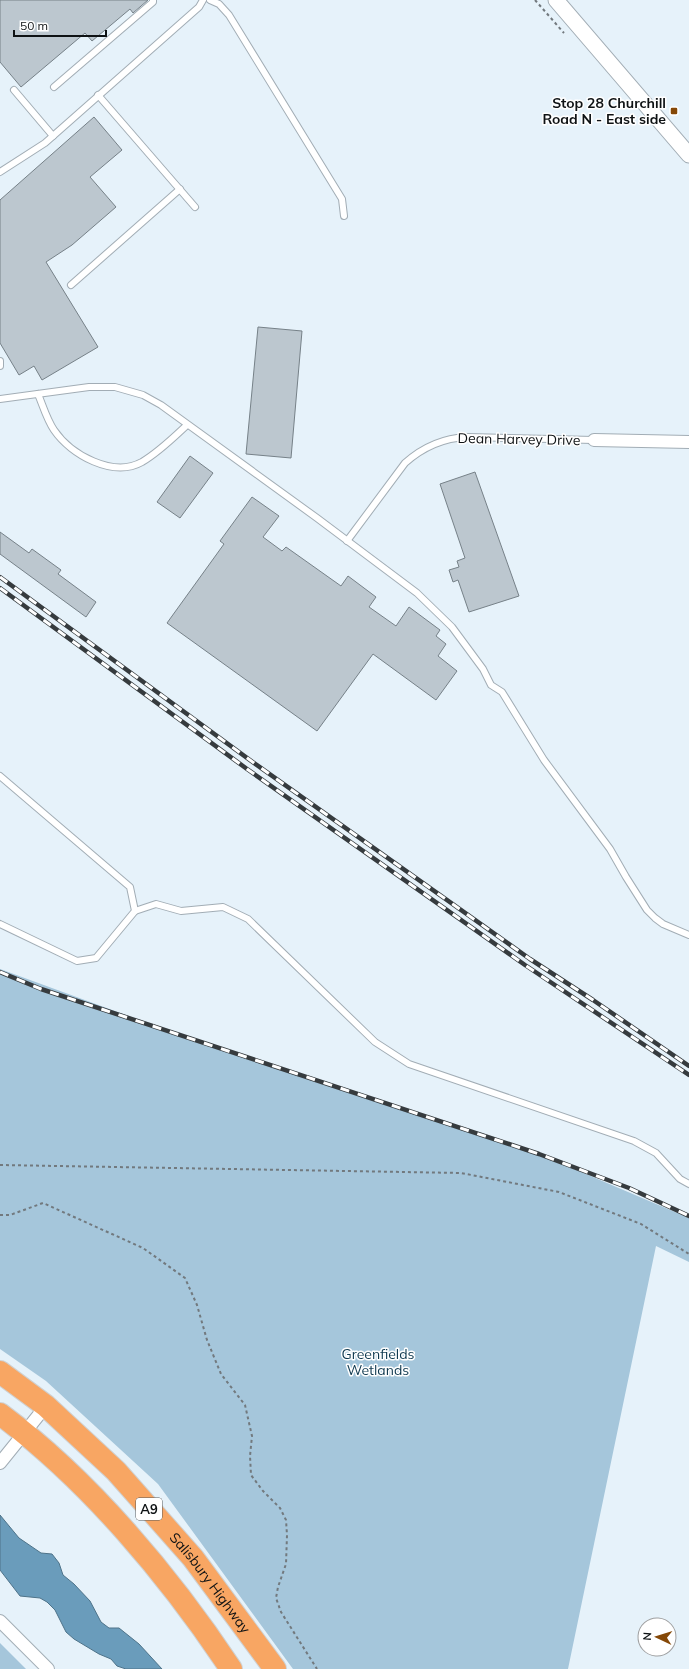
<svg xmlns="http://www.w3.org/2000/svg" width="689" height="1669" font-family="Mulish,sans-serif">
<rect width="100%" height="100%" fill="#e6f2fa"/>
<g fill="#a5c6db">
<polygon points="0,969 175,1033 539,1154 689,1218 689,1262 656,1246 568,1669 293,1669 158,1484 46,1381 0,1349"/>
<polygon points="0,1643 26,1669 0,1669"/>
</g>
<polygon fill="#6a9cbb" stroke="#4e7389" points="0,1515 19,1538 41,1553 52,1554 59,1563 63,1575 74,1584 90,1601 101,1622 109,1628 119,1628 139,1644 162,1669 126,1669 117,1666 111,1659 99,1654 74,1639 66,1632 55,1610 47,1602 40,1598 20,1596 0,1570"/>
<g fill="#bcc7cf" stroke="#768188">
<polygon points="0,0 148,0 133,13 130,9 92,41 85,33 21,87 0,62"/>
<polygon points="94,117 122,150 90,177 116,207 72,245 46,262 98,347 42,380 34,366 19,375 0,343 0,200"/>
<polygon points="258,327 302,331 291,458 246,454"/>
<polygon points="190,456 213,473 180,518 157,502"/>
<polygon points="475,472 519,596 469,612 458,580 453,582 449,570 459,567 457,561 465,558 440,484"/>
<polygon points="252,497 279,516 263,537 282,551 286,547 341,586 348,576 376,597 369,607 396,626 409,607 440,630 436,636 446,644 438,656 457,671 436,700 373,654 317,731 167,623 224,544 220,541"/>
<polygon points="0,532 29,553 32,549 61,570 58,574 96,602 86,617 0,554"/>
</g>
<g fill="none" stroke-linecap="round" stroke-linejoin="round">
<defs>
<g id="service">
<polyline points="210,0 219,4 229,15 342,199 344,216"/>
<polyline points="54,87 153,2 153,0"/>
<polyline points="14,90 53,136"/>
<polyline points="98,95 195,207"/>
<polyline points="0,172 45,143 199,7 203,0"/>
<polyline points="71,285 180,189"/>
<polyline points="0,361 0,366"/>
<path d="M38 394C43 406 47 420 54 430 71 455 113 478 142 462 159 452 173 438 187 425"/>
<polyline points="0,399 89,387 115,387 143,395 161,405 317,518 417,593 452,627 483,669 491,685 502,692 544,760 610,849 626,877 647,910 655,918 663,924 689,935"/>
<path d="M347 541 405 463C423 447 443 438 467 437L594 440"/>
<polyline points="0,776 130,887 135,911 96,958 77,961 0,924"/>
<polyline points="135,911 156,904 181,911 223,907 248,919 375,1042 409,1064 634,1141 656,1153 680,1179 689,1184"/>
</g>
<g id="minor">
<polyline points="594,440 689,442"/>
<polyline points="0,1463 46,1406"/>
<polyline points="0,1621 48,1669"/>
</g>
<polyline id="tertiary" points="556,0 689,155"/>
<g id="motorway">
<path id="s1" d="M0 1372 46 1406 116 1471 193 1558 275 1669"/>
<path d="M0 1414C89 1480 170 1577 231 1669"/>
</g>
</defs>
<use href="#service" stroke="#a2adb5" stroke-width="8"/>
<use href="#minor" stroke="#a2adb5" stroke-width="14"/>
<use href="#tertiary" stroke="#a2adb5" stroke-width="17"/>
<use href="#motorway" stroke="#cfd0d0" stroke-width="24"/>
<g stroke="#72797e" stroke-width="2" stroke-dasharray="3 3" stroke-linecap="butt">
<polyline points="535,0 564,33"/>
<polyline points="0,1165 461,1173 559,1192 641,1224 689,1254"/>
<polyline points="0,1215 10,1215 43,1203 143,1248 185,1278 197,1305 207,1340 221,1374 245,1405 252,1436 250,1456 251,1475 263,1491 280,1508 286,1520 287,1535 286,1564 278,1587 276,1598 281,1612 317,1669"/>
</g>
<use href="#service" stroke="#fff" stroke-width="6"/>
<use href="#minor" stroke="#fff" stroke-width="12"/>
<use href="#tertiary" stroke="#fff" stroke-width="15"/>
<use href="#motorway" stroke="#f8a663" stroke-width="22"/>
<defs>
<g id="rail">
<polyline points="0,577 254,763 530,959 593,1000 689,1066"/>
<polyline points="0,588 247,769 525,965 689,1075"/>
<polyline points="0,972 41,989 539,1154 629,1188 689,1216"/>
</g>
</defs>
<use href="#rail" stroke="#363b3e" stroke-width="4.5"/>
<use href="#rail" stroke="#fff" stroke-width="3" stroke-dasharray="9" stroke-linecap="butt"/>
</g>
<rect fill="#854807" stroke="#fff" stroke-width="1.5" x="670" y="107" width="8" height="8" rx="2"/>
<g text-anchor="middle" stroke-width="3" stroke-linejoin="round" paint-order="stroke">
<rect fill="#fff" stroke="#56595a" stroke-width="1" x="136" y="1498" width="26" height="22" rx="3"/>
<g font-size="13" font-weight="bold" fill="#0e1214">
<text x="149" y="1514">A9</text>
</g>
<g font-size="14" font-weight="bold" fill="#0e1214" stroke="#fff" text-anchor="end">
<text x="666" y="108">Stop 28 Churchill<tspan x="666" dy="16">Road N - East side</tspan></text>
</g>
<g font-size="14" fill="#0e1214" stroke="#fff">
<text transform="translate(519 439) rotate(1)" y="5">Dean Harvey Drive</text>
<text dy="5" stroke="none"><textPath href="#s1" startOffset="299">Salisbury Highway</textPath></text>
</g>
<g font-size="14" fill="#0e384f" stroke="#fff">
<text x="378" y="1359">Greenfields<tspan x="378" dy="16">Wetlands</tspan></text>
</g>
</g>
<g transform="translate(657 1637) rotate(274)"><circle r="19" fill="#ffffff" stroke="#9fa0a1"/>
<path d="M0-3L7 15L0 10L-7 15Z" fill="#854807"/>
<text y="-6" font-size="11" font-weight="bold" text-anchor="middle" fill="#0e1214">N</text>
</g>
<path d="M14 30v6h92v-6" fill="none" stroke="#0e1214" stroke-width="2"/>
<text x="20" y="30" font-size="12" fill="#0e1214" stroke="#ffffff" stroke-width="3" paint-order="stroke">50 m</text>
</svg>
